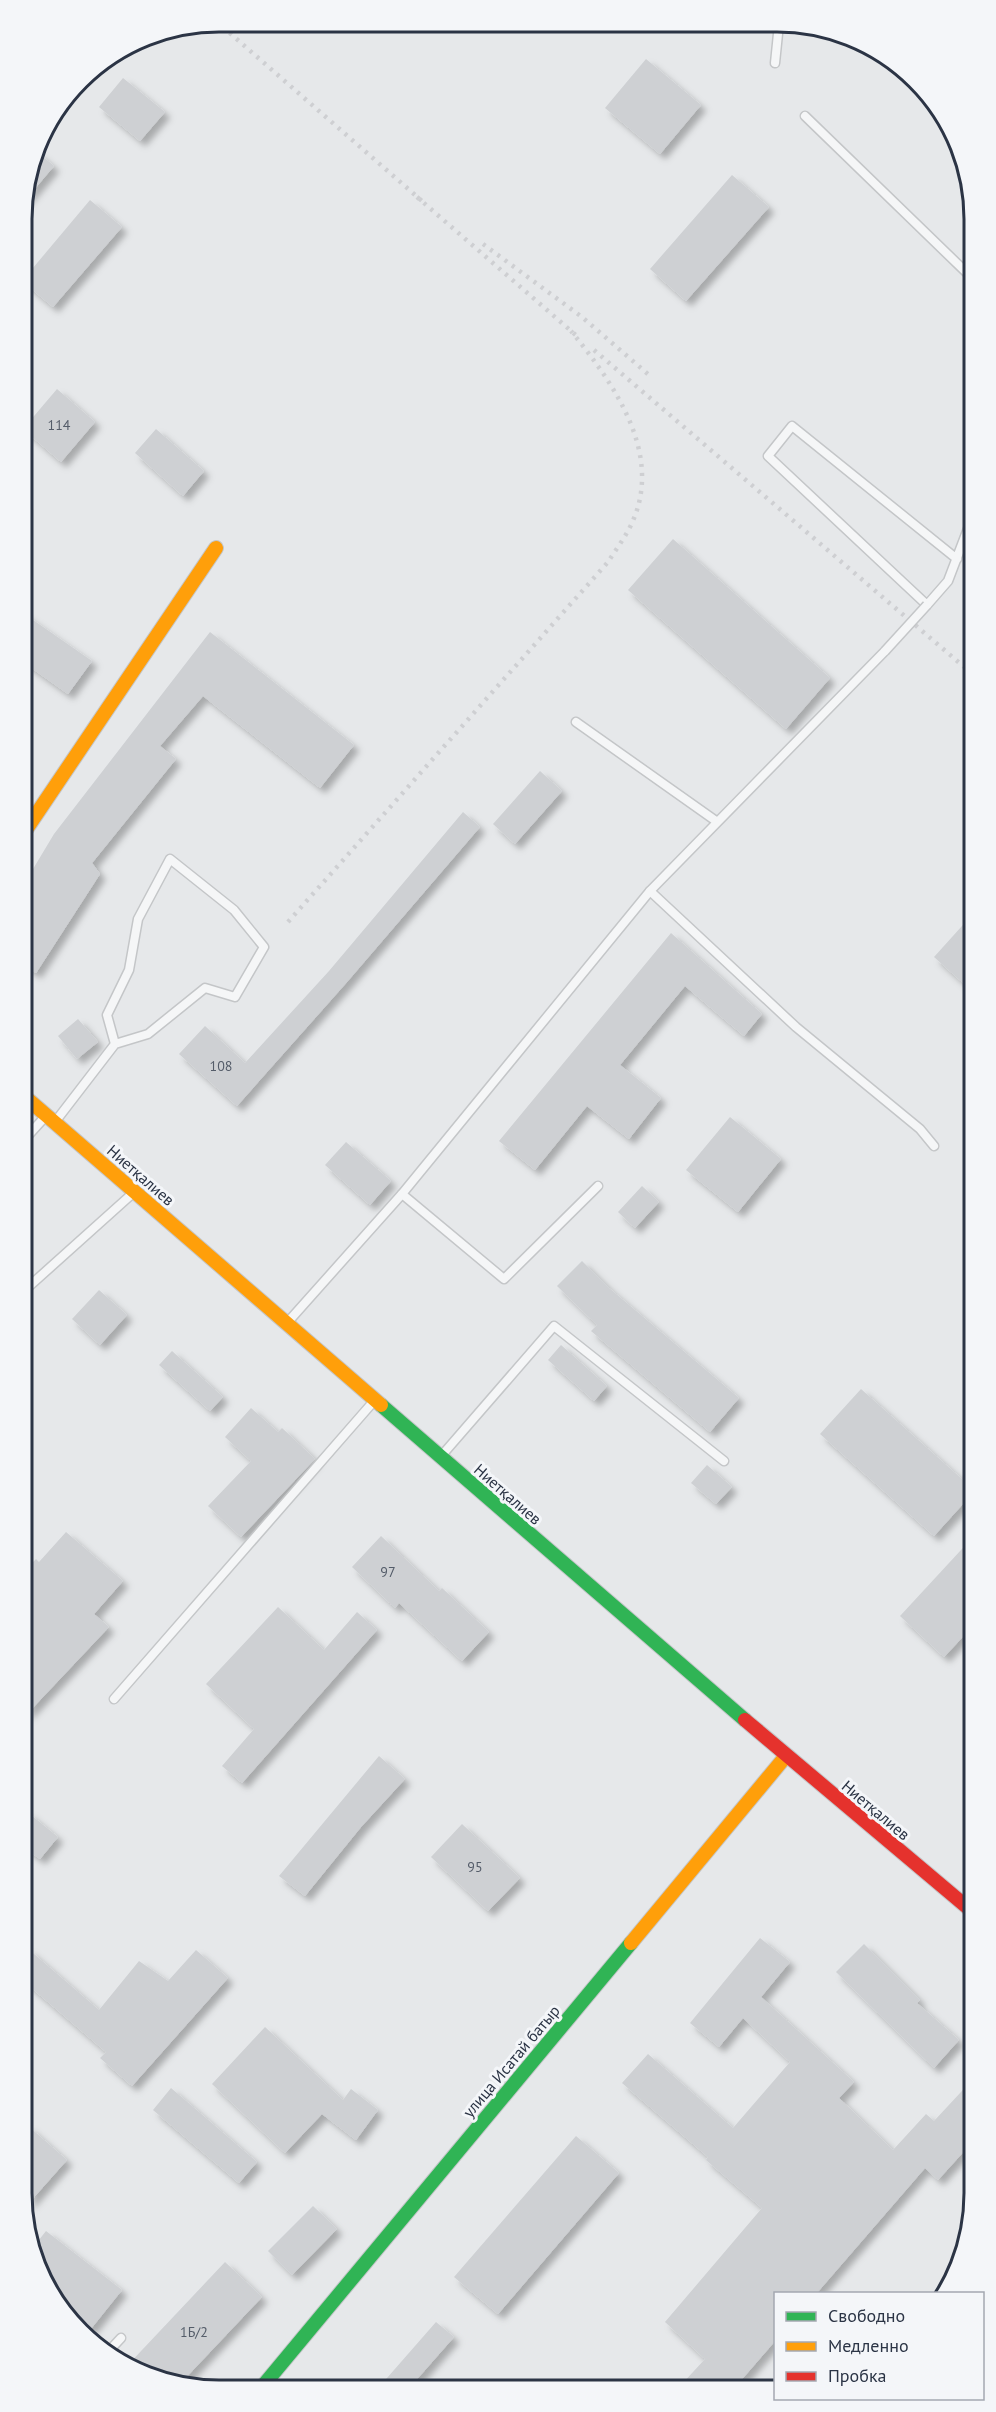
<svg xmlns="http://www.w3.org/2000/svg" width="996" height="2412" font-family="'PT Sans',sans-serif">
<defs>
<filter id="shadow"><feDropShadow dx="5.5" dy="5.5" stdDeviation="3" flood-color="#0004"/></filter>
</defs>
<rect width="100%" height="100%" fill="#e6e8ea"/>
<g fill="#ced0d3" filter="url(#shadow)">
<polygon points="646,59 701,105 660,154 605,108"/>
<polygon points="123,78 165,112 140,141 99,107"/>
<polygon points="36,151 54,166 22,204"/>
<polygon points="732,175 769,207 686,301 650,269"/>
<polygon points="90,200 122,227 53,307 22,281"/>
<polygon points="57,389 95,422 61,462 23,429"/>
<polygon points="156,429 204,471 183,496 135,453"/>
<polygon points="673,539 830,678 786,729 628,590"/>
<polygon points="23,613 92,661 68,694 23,662"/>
<polygon points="210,632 354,745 320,788 203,696 160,746 176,759 92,863 100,874 36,973 24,966 24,884 54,834"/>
<polygon points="540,771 562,791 515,844 493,824"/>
<polygon points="463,812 480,827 347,982 237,1106 179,1054 205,1026 245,1063 329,971"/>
<polygon points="971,916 971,990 934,957"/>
<polygon points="671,933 762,1014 744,1036 685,986 620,1065 661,1098 629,1139 587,1106 535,1170 499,1141"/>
<polygon points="78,1019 98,1042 77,1059 58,1036"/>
<polygon points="730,1117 781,1159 738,1212 686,1170"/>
<polygon points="346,1142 391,1181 370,1205 325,1165"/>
<polygon points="642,1186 659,1202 635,1228 618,1212"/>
<polygon points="582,1261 609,1288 739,1398 710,1432 591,1331 597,1325 557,1286"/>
<polygon points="99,1290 127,1315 100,1345 72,1319"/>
<polygon points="561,1345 607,1386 594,1401 548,1360"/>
<polygon points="172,1351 223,1397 210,1411 159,1365"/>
<polygon points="861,1389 972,1488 972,1494 934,1536 820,1434"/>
<polygon points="251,1408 278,1432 282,1428 315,1459 241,1537 208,1506 251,1461 225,1437"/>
<polygon points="707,1465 732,1487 716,1504 691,1483"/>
<polygon points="66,1532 123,1581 94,1614 109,1627 26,1715 26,1569 36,1559 39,1562"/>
<polygon points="381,1536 439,1591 442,1588 489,1632 462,1661 399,1603 395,1608 352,1567"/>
<polygon points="973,1537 973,1626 944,1657 900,1616"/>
<polygon points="278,1607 324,1650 357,1612 377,1630 242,1783 222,1766 254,1729 206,1684"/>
<polygon points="379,1756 405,1779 361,1827 305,1896 279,1876"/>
<polygon points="26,1811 58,1837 40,1859 26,1849"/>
<polygon points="462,1824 520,1878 488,1911 431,1857"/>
<polygon points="760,1938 790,1962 761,1997 854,2082 839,2098 893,2150 926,2114 934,2121 974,2078 974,2156 967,2148 938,2180 925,2168 816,2294 776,2294 776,2340 737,2385 681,2385 705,2359 665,2322 762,2208 706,2160 708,2157 622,2083 648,2054 733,2128 790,2062 743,2018 719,2047 690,2023"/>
<polygon points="864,1944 920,2000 917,2003 959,2040 934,2068 836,1972"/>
<polygon points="27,1948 99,2010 139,1961 168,1981 196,1950 228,1978 132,2086 100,2058 106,2052 27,1984"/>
<polygon points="265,2027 343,2100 351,2089 378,2110 356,2140 322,2114 285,2153 212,2084"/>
<polygon points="171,2088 257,2162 239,2183 153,2110"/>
<polygon points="27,2125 67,2160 28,2204"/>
<polygon points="576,2136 619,2173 498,2314 454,2277"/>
<polygon points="313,2206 337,2229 292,2275 268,2251"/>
<polygon points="46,2231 122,2290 90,2330 66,2311 31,2250"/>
<polygon points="225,2262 262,2297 178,2386 126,2367"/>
<polygon points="436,2322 454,2337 411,2386 380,2386"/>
</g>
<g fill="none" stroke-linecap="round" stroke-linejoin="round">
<defs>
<g id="lane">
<polyline points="775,63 779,24"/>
<polyline points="805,116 969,275"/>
<polyline points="957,559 792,426 768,456 927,605 948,581 969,526"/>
<polyline points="576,722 716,821"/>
<polyline points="650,891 796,1027 920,1129 934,1146"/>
<polyline points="55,1122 115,1044 148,1034 205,988 235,997 264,947 234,910 170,859 138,919 129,970 107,1015 115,1044"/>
<polyline points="24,1140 44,1118"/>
<polyline points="402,1194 504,1279 598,1186"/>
<polyline points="25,1290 132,1194"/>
<polyline points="287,1323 402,1194 650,891 885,651"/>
<polyline points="443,1454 554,1326 724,1461"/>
<polyline points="114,1699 374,1401"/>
<polyline points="107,2353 121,2338"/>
</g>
<g id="fast">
<polyline points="381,1405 745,1720"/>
<polyline points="262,2387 631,1943"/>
</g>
<g id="slow">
<polyline points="23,834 216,548"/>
<polyline points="24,1096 381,1405"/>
<polyline points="631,1943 786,1756"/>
</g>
<polyline id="jam" points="745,1720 974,1913"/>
</defs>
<use href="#lane" stroke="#c4c6c8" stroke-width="11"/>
<use href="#fast" stroke="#c4c6c8" stroke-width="16"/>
<use href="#slow" stroke="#c4c6c8" stroke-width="16"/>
<use href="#jam" stroke="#c4c6c8" stroke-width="16"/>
<use href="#lane" stroke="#f5f6f7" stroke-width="8"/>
<use href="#fast" stroke="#30b455" stroke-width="14"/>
<use href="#slow" stroke="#ff9f0a" stroke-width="14"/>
<use href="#jam" stroke="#e5322d" stroke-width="14"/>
<g stroke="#cecfd2" stroke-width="4.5" stroke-dasharray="3 6" stroke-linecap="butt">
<polyline points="216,21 422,201"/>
<polyline points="417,197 578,337"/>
<polyline points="483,244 582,317 649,375"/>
<polyline points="594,350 970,672"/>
<path d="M288 922 608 562C615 551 624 539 630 527 666 456 614 384 571 331"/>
</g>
<defs>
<polyline id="lane-bridge" points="885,651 927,605"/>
</defs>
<use href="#lane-bridge" stroke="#c4c6c8" stroke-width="11" stroke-linecap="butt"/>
<use href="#lane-bridge" stroke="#f5f6f7" stroke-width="8"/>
</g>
<g text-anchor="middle" stroke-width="6" stroke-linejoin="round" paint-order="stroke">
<g font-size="14" fill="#545c69">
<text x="59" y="430">114</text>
<text x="221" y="1071">108</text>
<text x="388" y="1577">97</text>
<text x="475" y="1872">95</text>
<text x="194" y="2337">1Б/2</text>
</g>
<g font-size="16" fill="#2b3445" stroke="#f4f6f9">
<text transform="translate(141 1175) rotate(41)" y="6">Ниетқалиев</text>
<text transform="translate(508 1494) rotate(41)" y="6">Ниетқалиев</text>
<text transform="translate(876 1810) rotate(40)" y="6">Ниетқалиев</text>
<text transform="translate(511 2061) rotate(-50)" y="6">улица Исатай батыр</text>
</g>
</g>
<path d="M0 0H996V2412H0ZM219 32H777A187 187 0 0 1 964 219V2193A187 187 0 0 1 777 2380H219A187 187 0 0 1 32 2193V219A187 187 0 0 1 219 32Z" fill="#f4f6f9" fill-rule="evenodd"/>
<path fill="none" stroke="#2b3445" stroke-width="3" d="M219 32H777A187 187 0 0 1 964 219V2193A187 187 0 0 1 777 2380H219A187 187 0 0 1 32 2193V219A187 187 0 0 1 219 32Z"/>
<rect x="774" y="2292" width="210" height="108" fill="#f4f6f9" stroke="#a4a8b1" stroke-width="1.5"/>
<rect x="786" y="2312" width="30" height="9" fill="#30b455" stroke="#a4a8b1" stroke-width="1.5"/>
<text x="828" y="2322" font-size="18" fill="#2b3445">Свободно</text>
<rect x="786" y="2342" width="30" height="9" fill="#ff9f0a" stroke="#a4a8b1" stroke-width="1.5"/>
<text x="828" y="2352" font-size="18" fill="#2b3445">Медленно</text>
<rect x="786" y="2372" width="30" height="9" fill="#e5322d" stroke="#a4a8b1" stroke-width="1.5"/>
<text x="828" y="2382" font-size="18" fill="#2b3445">Пробка</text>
</svg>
